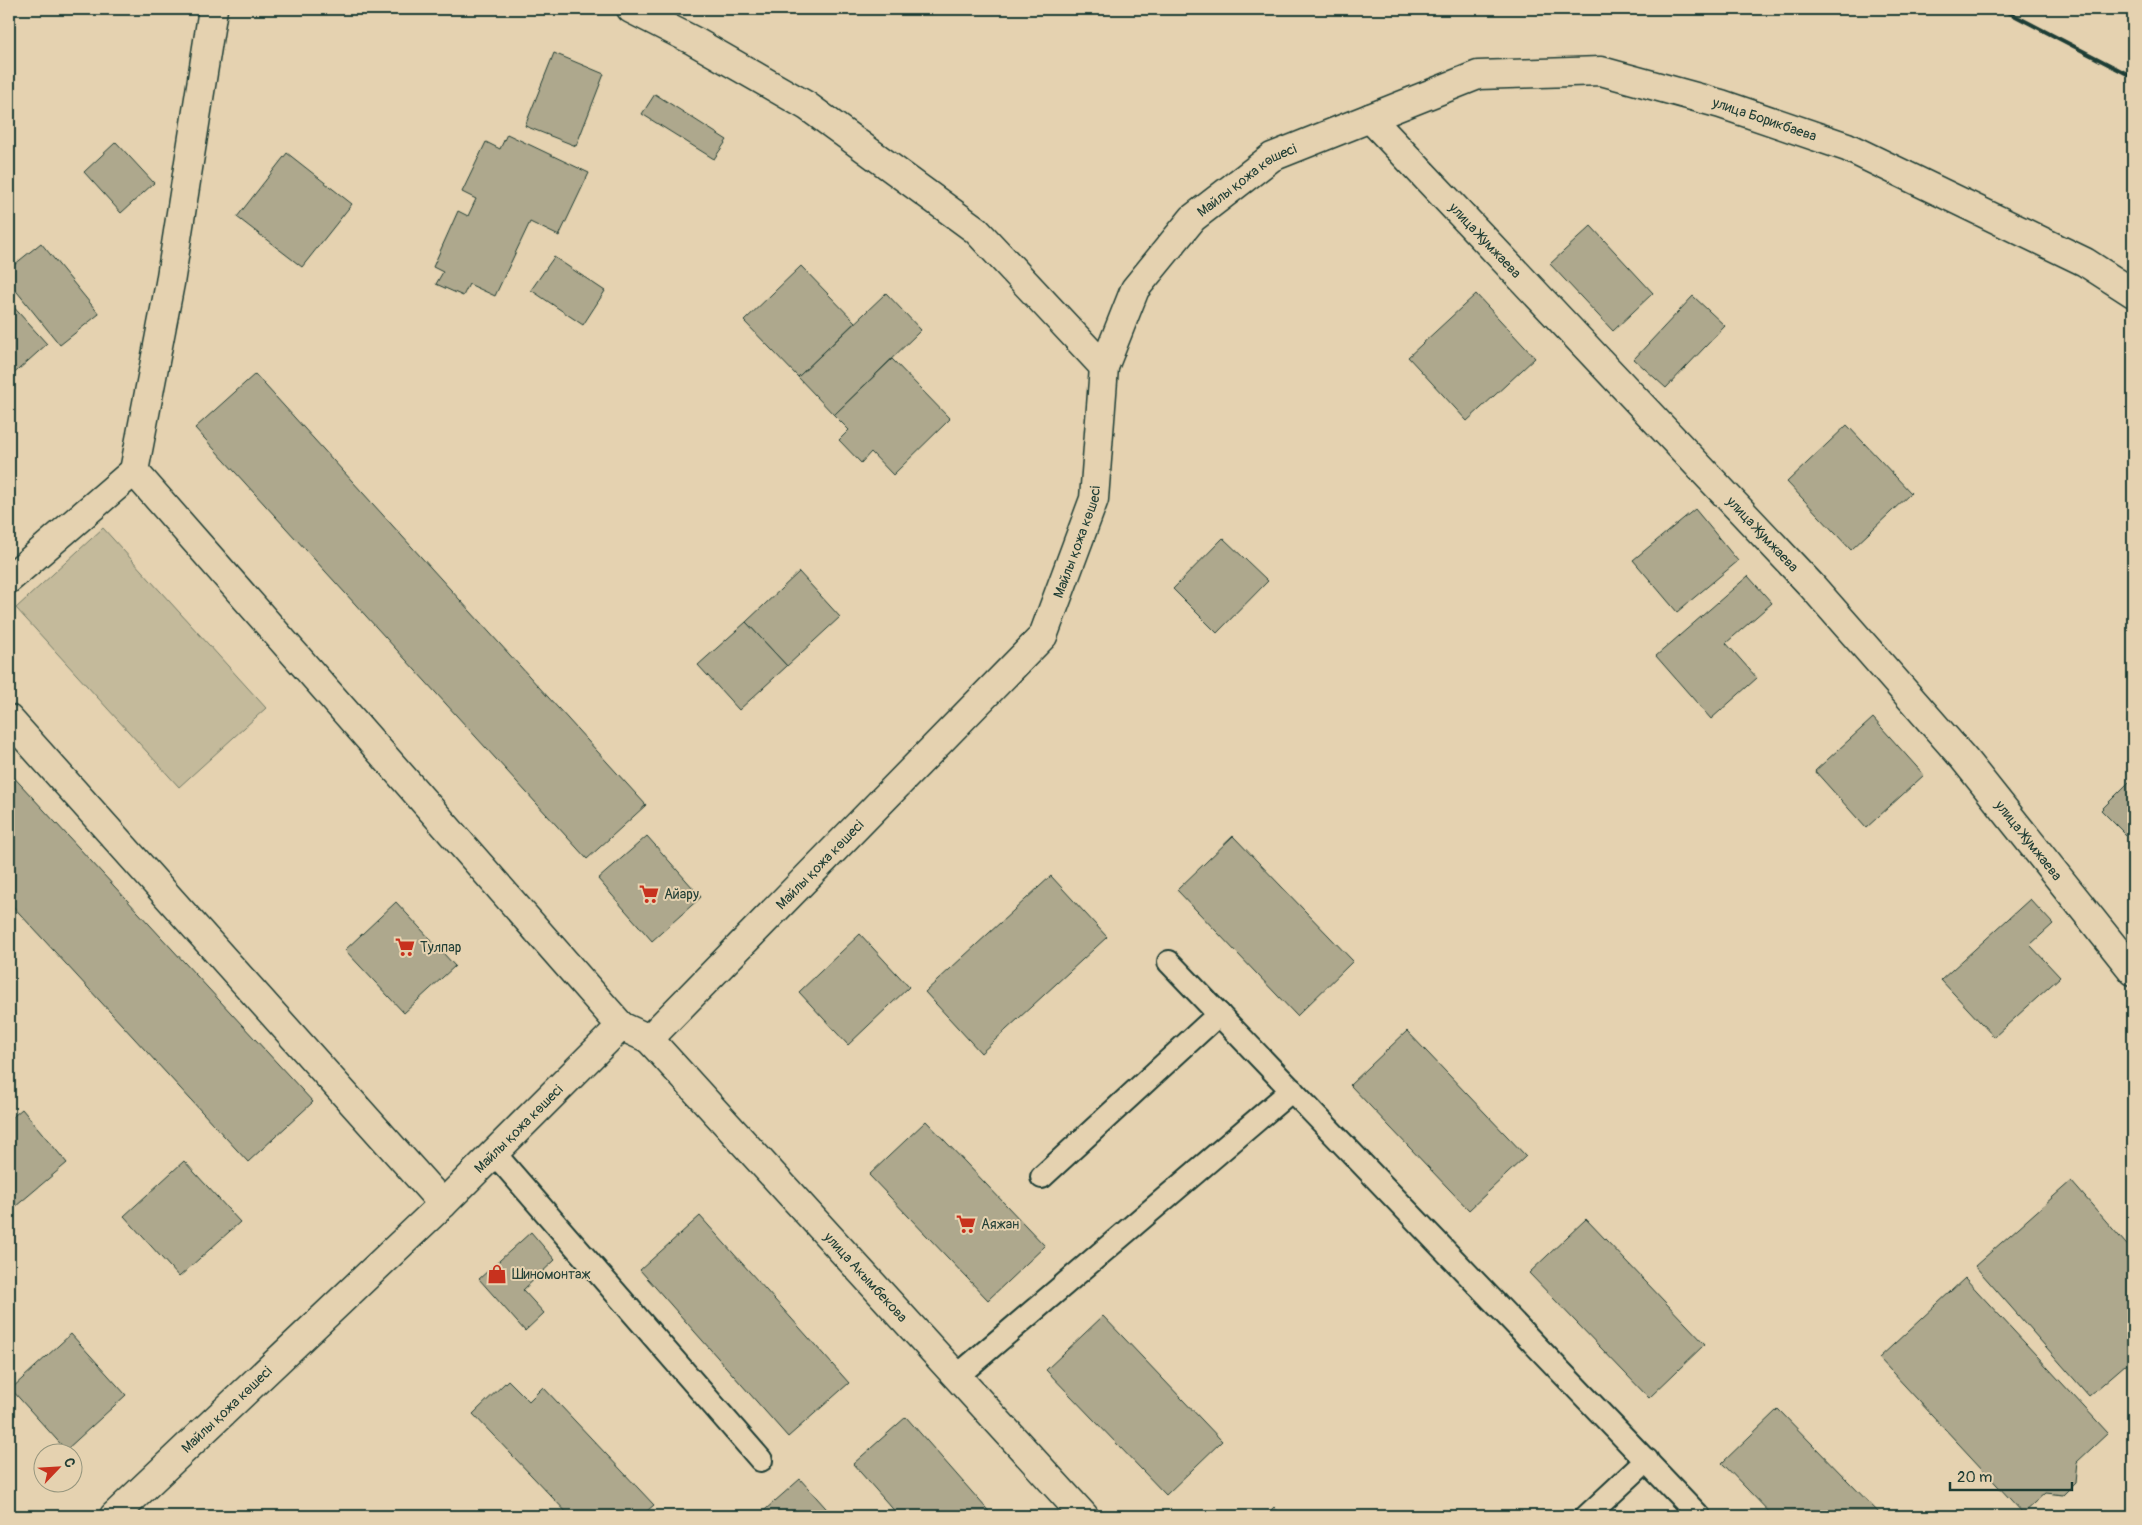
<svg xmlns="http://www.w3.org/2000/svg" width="2142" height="1525" font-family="Pangolin,sans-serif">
<rect width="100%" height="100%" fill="#e5d2b0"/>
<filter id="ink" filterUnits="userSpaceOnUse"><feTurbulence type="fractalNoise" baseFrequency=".02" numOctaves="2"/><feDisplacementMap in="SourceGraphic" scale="10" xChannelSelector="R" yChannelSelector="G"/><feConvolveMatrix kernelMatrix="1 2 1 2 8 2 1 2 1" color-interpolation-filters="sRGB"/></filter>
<g filter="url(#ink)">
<polygon fill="#c4ba9b" stroke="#727c68" points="103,528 266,708 179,787 16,608"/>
<g fill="#aea88d" stroke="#1f3d34">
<polygon points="554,53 604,74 576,146 525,126"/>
<polygon points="655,94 727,140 714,159 642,114"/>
<polygon points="507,134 589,173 559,236 530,222 495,296 469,284 463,296 436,284 443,272 433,267 458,211 468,216 476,199 462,192 486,142 500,149"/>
<polygon points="116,142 154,183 121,213 84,172"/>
<polygon points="287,153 352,204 302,267 237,217"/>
<polygon points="1591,226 1653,293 1613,331 1550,264"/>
<polygon points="41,243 99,314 60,345 9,282 9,269"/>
<polygon points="554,257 605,291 583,325 531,290"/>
<polygon points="801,266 855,322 798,377 744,321"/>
<polygon points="886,293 921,330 834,415 798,377"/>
<polygon points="1476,294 1535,358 1467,421 1408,357"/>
<polygon points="1693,296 1725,326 1666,388 1634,359"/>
<polygon points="9,302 47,344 9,378"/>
<polygon points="892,359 950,419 893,475 871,452 861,463 839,440 849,430 834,415"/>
<polygon points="255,374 646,805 587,859 195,428"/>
<polygon points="1847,425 1911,493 1851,550 1787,482"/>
<polygon points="1695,509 1738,561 1677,612 1633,560"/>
<polygon points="1223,538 1268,581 1217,633 1173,589"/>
<polygon points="799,572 840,617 787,666 746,622"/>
<polygon points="1748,576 1772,603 1726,643 1757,678 1711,719 1656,656"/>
<polygon points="746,622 787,666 739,710 698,665"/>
<polygon points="1873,718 1924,775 1866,828 1815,771"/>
<polygon points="9,772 313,1102 248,1162 9,902"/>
<polygon points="2133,778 2133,842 2101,810"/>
<polygon points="647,836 701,897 652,941 598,879"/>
<polygon points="1233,836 1353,961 1297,1016 1177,890"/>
<polygon points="1051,876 1107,937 981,1053 925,992"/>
<polygon points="2030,899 2053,924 2030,945 2060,977 1994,1037 1941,980"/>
<polygon points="396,902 455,966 404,1013 345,950"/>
<polygon points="860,934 909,987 848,1045 799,992"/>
<polygon points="1407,1031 1526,1156 1469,1210 1350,1085"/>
<polygon points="22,1109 67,1163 9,1212 9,1120"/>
<polygon points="926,1121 1045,1246 988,1300 869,1175"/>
<polygon points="184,1161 240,1222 179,1277 124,1216"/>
<polygon points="2071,1181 2133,1252 2133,1358 2089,1396 1975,1266"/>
<polygon points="700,1216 849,1383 788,1437 640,1270"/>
<polygon points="1586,1219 1705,1344 1649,1398 1529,1273"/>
<polygon points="531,1232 555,1260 523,1290 544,1313 525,1331 479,1279"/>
<polygon points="1965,1278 2108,1433 2077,1462 2075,1483 2063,1495 2045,1493 2023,1513 1879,1358"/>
<polygon points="1103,1316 1222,1441 1166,1495 1046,1370"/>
<polygon points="71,1334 126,1395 66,1450 11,1389"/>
<polygon points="508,1380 529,1401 543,1387 654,1505 641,1516 570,1516 473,1414"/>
<polygon points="1778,1409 1882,1516 1773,1516 1722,1463"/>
<polygon points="906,1417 993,1516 899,1516 853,1464"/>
<polygon points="800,1479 833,1516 758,1516"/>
<polygon points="1274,1507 1283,1516 1265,1516"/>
</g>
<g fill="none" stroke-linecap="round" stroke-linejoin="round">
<defs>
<g id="service">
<polyline points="1169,962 1699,1516"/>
<polyline points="494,1153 761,1460"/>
<polyline points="1042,1177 1219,1014"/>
<polyline points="956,1377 1292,1090"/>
<polyline points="1587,1516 1647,1460"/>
</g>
<g id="minor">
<polyline points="213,9 170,283 134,471 621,1026"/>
<polyline points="631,9 694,41 807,106 976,230 1104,367"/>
<path id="s1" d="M1370 118 1812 586 1964 759 2133 971"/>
<polyline points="9,579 134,471"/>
<polyline points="9,719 443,1204"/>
<path id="s2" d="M649 1039 1084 1516"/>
<path id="s3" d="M114 1516 443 1204 621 1026 649 1039 1043 636 1094 499 1104 367 1135 289 1193 218 1272 157 1478 75 1601 71 1721 104 1847 147 2085 262 2133 293"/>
</g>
</defs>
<use href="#service" stroke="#1f3d34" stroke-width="26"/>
<use href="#minor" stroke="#1f3d34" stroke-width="31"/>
<use href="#service" stroke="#e5d2b0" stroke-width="22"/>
<use href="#minor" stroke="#e5d2b0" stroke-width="28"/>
<polyline stroke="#1f3d34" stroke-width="4" points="2002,9 2133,77"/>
</g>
</g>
<defs>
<symbol id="supermarket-bare" viewBox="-9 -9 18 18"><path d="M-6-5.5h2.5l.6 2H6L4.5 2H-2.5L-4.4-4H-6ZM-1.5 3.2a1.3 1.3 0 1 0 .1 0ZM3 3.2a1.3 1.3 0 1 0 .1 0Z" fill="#c8321e" stroke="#e5d2b0" stroke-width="2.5" paint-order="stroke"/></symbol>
<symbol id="shop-bare" viewBox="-9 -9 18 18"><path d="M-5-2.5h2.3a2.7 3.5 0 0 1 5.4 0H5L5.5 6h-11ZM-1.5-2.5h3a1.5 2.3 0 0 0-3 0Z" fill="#c8321e" stroke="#e5d2b0" stroke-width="2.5" paint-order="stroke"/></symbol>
</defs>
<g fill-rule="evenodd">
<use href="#supermarket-bare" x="635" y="880" width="28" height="28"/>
<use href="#supermarket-bare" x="391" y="933" width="28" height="28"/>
<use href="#supermarket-bare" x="952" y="1210" width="28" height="28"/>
<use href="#shop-bare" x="483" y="1260" width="28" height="28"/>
</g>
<g text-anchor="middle" stroke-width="4" stroke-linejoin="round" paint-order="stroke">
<g font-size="14" fill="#1f3d34" stroke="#e5d2b0">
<text dy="5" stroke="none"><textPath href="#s3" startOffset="2369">улица Борикбаева</textPath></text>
<text dy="5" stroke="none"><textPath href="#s3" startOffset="1820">Майлы қожа көшесі</textPath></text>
<text dy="5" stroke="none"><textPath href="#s1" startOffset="168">улица Жумжаева</textPath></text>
<text dy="5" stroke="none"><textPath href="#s1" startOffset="572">улица Жумжаева</textPath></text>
<text dy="5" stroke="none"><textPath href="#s3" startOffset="1400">Майлы қожа көшесі</textPath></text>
<text dy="5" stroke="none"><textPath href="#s1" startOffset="978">улица Жумжаева</textPath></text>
<text dy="5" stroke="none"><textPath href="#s3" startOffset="980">Майлы қожа көшесі</textPath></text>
<text dy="5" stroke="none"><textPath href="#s3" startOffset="560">Майлы қожа көшесі</textPath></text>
<text dy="5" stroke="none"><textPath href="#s2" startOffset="322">улица Акымбекова</textPath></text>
<text dy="5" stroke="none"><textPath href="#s3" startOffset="155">Майлы қожа көшесі</textPath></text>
</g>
<g font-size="14" fill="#1f3d34" stroke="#e5d2b0" text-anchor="start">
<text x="664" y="899">Айару</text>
<text x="420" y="952">Тулпар</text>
<text x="981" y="1229">Аяжан</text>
<text x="512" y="1279">Шиномонтаж</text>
</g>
</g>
<rect width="2142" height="1525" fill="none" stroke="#e5d2b0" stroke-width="30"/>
<rect x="15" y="15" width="2112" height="1495" fill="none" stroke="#1f3d34" stroke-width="2" filter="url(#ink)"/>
<g transform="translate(58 1468) rotate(65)"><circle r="24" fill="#e5d2b0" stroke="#96967e"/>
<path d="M0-4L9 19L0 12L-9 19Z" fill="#c8321e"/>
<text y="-8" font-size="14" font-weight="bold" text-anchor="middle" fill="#1f3d34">С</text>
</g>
<path d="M1950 1482v8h122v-8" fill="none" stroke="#1f3d34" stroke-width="2.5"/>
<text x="1957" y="1482" font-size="15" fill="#1f3d34" stroke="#e5d2b0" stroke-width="4" paint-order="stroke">20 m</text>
</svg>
